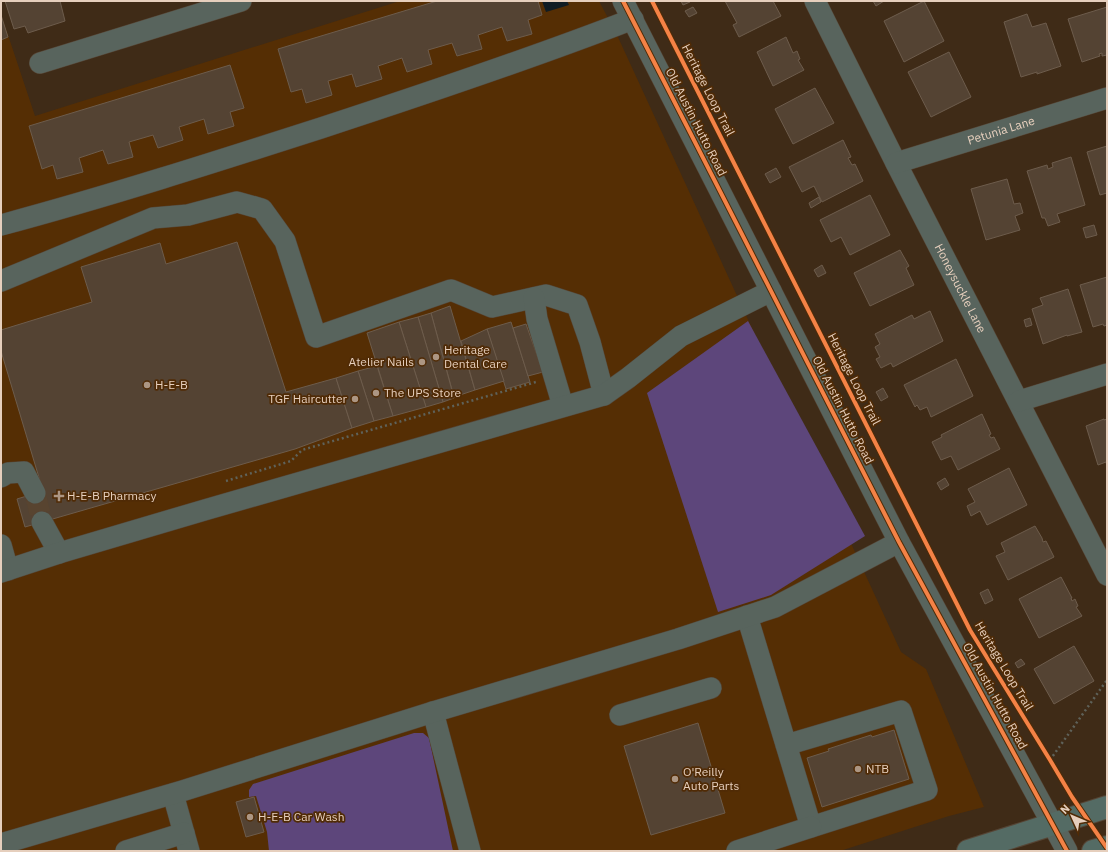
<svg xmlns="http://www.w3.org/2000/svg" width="1108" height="852" font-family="'IBM Plex Sans',sans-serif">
<rect width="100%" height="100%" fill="#3f2b17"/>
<polygon fill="#552e04" points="400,1 599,1 617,35 901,652 926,669 984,807 949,816 840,851 1,851 1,14 35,116"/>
<g fill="#5d467b">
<polygon points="748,321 865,536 771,595 718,612 647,393"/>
<polygon points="414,733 423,733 429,738 453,851 269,851 267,832 256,796 249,797 249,790 253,784"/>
</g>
<polygon fill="#111c23" points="542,1 567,1 569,5 546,12"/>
<g fill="#544333" stroke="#6d5c4c">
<polygon points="5,1 60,1 65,21 28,33 25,26 14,29"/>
<polygon points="437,1 538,1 542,15 528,20 532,34 507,41 502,27 478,35 482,49 457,56 452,43 428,50 432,64 407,72 402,58 378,66 382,79 356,87 352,74 328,81 332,95 306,103 302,89 291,92 278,49"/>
<polygon points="681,1 689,1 690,2 683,5"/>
<polygon points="725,1 773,1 781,16 739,37 733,25 737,23"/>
<polygon points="873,1 884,1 876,6"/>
<polygon points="924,1 944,41 904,62 884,21"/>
<polygon points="693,7 697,13 689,17 685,11"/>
<polygon points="1107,7 1107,55 1102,56 1102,53 1099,54 1100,56 1082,62 1068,19"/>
<polygon points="1027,14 1032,27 1046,23 1061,66 1037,74 1037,72 1021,77 1004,22"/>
<polygon points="1,15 8,37 1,40"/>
<polygon points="786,37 793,53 797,51 800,59 798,60 804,70 773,86 757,52"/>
<polygon points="949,52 971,97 931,117 908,72"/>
<polygon points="230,65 244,108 230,112 234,126 208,134 204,119 179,127 183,140 158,148 153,135 129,142 133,157 108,164 103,150 79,158 83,172 57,179 53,165 42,169 29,126"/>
<polygon points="815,88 834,123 793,144 775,109"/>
<polygon points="843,140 851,157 848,158 852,165 855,164 863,181 822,202 814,186 802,192 789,167"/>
<polygon points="1107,146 1107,193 1100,195 1087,152"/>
<polygon points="1071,157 1085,205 1057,214 1060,222 1048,226 1045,218 1042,218 1027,171 1047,165 1048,169 1053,167 1052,163"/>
<polygon points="776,168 781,177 770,183 765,174"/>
<polygon points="1007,179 1014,204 1020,203 1023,213 1015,216 1020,230 986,240 971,189"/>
<polygon points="870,195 890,235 850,255 841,237 831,242 820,220"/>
<polygon points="819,197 821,202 811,208 809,203"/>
<polygon points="1094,225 1097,235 1086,238 1083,228"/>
<polygon points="237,242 286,392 336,378 352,428 295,449 25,527 17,499 43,491 1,351 1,330 92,302 81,267 160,243 166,264"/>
<polygon points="900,250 909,266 906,268 914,285 870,306 854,273"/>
<polygon points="822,265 826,273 818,277 814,270"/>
<polygon points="1107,277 1107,325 1104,326 1103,324 1093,327 1080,285"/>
<polygon points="1068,289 1082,332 1067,336 1067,335 1043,344 1032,309 1043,305 1040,298"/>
<polygon points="450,306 475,390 454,397 431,313"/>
<polygon points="930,311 943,341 893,367 891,363 881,368 876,359 880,357 875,347 880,344 875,334 912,315 914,319"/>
<polygon points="431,313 454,398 443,402 418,317"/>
<polygon points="418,317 443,402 426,407 399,322"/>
<polygon points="1030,318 1032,325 1026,327 1024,320"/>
<polygon points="399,322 426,407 393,416 367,333"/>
<polygon points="511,322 530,382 506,389 487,329"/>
<polygon points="526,324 543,372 528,376 513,328"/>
<polygon points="487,329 504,381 475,390 461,341"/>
<polygon points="956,359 973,396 931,417 927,407 920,410 917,405 915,407 904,385"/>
<polygon points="377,366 393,416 374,421 358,371"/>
<polygon points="358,371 374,421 352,428 336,378"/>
<polygon points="883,388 888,397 881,401 876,392"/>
<polygon points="982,414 991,434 989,435 991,438 994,437 1000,449 958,470 951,456 941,460 932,442 942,437 941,435"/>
<polygon points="1104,419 1104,420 1107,419 1107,466 1106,462 1098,465 1086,426"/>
<polygon points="1009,468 1027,505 987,525 980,511 971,516 967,506 975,502 968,489"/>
<polygon points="945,478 949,485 941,490 937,483"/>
<polygon points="1035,526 1042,538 1043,542 1046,541 1054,557 1008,580 996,556 1005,552 1001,543"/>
<polygon points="1061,577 1072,598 1071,598 1072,601 1075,599 1078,606 1076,607 1082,616 1039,638 1019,599"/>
<polygon points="988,589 993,600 985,604 980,593"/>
<polygon points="1074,646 1094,681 1054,704 1034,669"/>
<polygon points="1021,659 1025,664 1018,668 1015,663"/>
<polygon points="698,723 725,813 651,835 624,746"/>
<polygon points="894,730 909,779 822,807 807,758 829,751 828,749 871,735 872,737"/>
<polygon points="254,797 264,832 246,837 236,802"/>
</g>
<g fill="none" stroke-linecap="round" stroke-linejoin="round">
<polyline stroke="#584430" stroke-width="21" stroke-dasharray="21 10" stroke-linecap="butt" points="35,493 42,522"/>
<defs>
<g id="minor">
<polyline points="623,1 899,542 1067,851"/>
<path id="s1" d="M815 1 896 163 1107 575"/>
<polyline points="40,63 241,1"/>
<path id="s2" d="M896 163 1107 98"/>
<path d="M1 225C109 196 215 162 321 128 425 94 530 59 633 19"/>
<polyline points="1,281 153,218 188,215 237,202 262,209 285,241 316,337 451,290 492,307 546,295 577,305 590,342 604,395"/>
<polyline points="534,298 537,319 563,406"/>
<polyline points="1019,401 1107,374"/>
<polyline points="1,477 8,473 24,472 35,493"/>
<polyline points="42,522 59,553"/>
<polyline points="1,545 8,570"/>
<polyline points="1,572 59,553 208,509 604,395 628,378 681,336 771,291"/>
<polyline points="747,616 811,827 927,790 901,711 786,745"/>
<polyline points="433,712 470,851"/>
<polyline points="620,715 711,688"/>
<polyline points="173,794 189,851"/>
<polyline points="1,844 182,791 433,712 678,639 775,607 899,542"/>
<polyline points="126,851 184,833"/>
<polyline points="737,851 811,827"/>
</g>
<g id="major">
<polyline points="968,851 1107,807"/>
<polyline points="1093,851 1107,847"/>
</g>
</defs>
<use href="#minor" stroke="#564535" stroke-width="22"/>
<use href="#major" stroke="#564535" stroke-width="24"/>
<g stroke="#5f625a" stroke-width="2.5" stroke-dasharray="2 3" stroke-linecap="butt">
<polyline points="226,481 291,461 302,450 536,382"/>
<polyline points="1050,760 1107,680"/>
</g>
<use href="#minor" stroke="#58645d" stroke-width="21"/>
<use href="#major" stroke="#546b64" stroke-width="22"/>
<defs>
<g id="cycleway">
<polyline points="623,1 899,542 1067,851"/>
<polyline points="652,1 970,630 1050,760 1072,797 1107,848"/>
</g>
</defs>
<use href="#cycleway" stroke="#502b06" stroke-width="6"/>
<use href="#cycleway" stroke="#f48246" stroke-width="4"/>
</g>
<g fill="#ac9683" stroke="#502b06" stroke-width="1.5">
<circle cx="436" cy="357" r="4"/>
<circle cx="422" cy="362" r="4"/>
<circle cx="147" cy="385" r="4"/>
<circle cx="376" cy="393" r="4"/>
<circle cx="355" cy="399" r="4"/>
<path d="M57 490h4v4h4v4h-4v4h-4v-4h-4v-4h4z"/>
<circle cx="858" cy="769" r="4"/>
<circle cx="675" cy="779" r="4"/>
<circle cx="250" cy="817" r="4"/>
</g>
<g text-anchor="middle" stroke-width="3.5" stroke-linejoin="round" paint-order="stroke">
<g font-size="12" fill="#e6cfbd" stroke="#502b06">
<text transform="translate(708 90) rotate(63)" y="4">Heritage Loop Trail</text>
<text transform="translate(696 122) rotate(63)" y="4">Old Austin Hutto Road</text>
<text dy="4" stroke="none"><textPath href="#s2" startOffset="110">Petunia Lane</textPath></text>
<text dy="4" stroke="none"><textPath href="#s1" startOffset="322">Honeysuckle Lane</textPath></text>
<text transform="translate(854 379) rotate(63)" y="4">Heritage Loop Trail</text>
<text transform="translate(843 410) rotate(63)" y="4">Old Austin Hutto Road</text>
<text transform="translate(1004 666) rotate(59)" y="4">Heritage Loop Trail</text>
<text transform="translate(995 696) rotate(61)" y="4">Old Austin Hutto Road</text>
</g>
<g font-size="12" fill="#e6cfbd" stroke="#502b06" text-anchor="start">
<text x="444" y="354">Heritage<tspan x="444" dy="14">Dental Care</tspan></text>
<text x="414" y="366" text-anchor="end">Atelier Nails</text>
<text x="155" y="389">H-E-B</text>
<text x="384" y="397">The UPS Store</text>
<text x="347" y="403" text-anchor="end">TGF Haircutter</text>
<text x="67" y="500">H-E-B Pharmacy</text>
<text x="866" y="773">NTB</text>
<text x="683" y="776">O'Reilly<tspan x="683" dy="14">Auto Parts</tspan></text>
<text x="258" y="821">H-E-B Car Wash</text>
</g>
</g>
<rect width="1108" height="852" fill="none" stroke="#e6cfbd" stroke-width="4"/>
<g transform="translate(1072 816) rotate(314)" stroke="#502b06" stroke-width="3" paint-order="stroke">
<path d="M0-3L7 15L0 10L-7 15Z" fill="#e6cfbd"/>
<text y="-6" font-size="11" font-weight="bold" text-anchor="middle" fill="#e6cfbd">N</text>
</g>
</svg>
